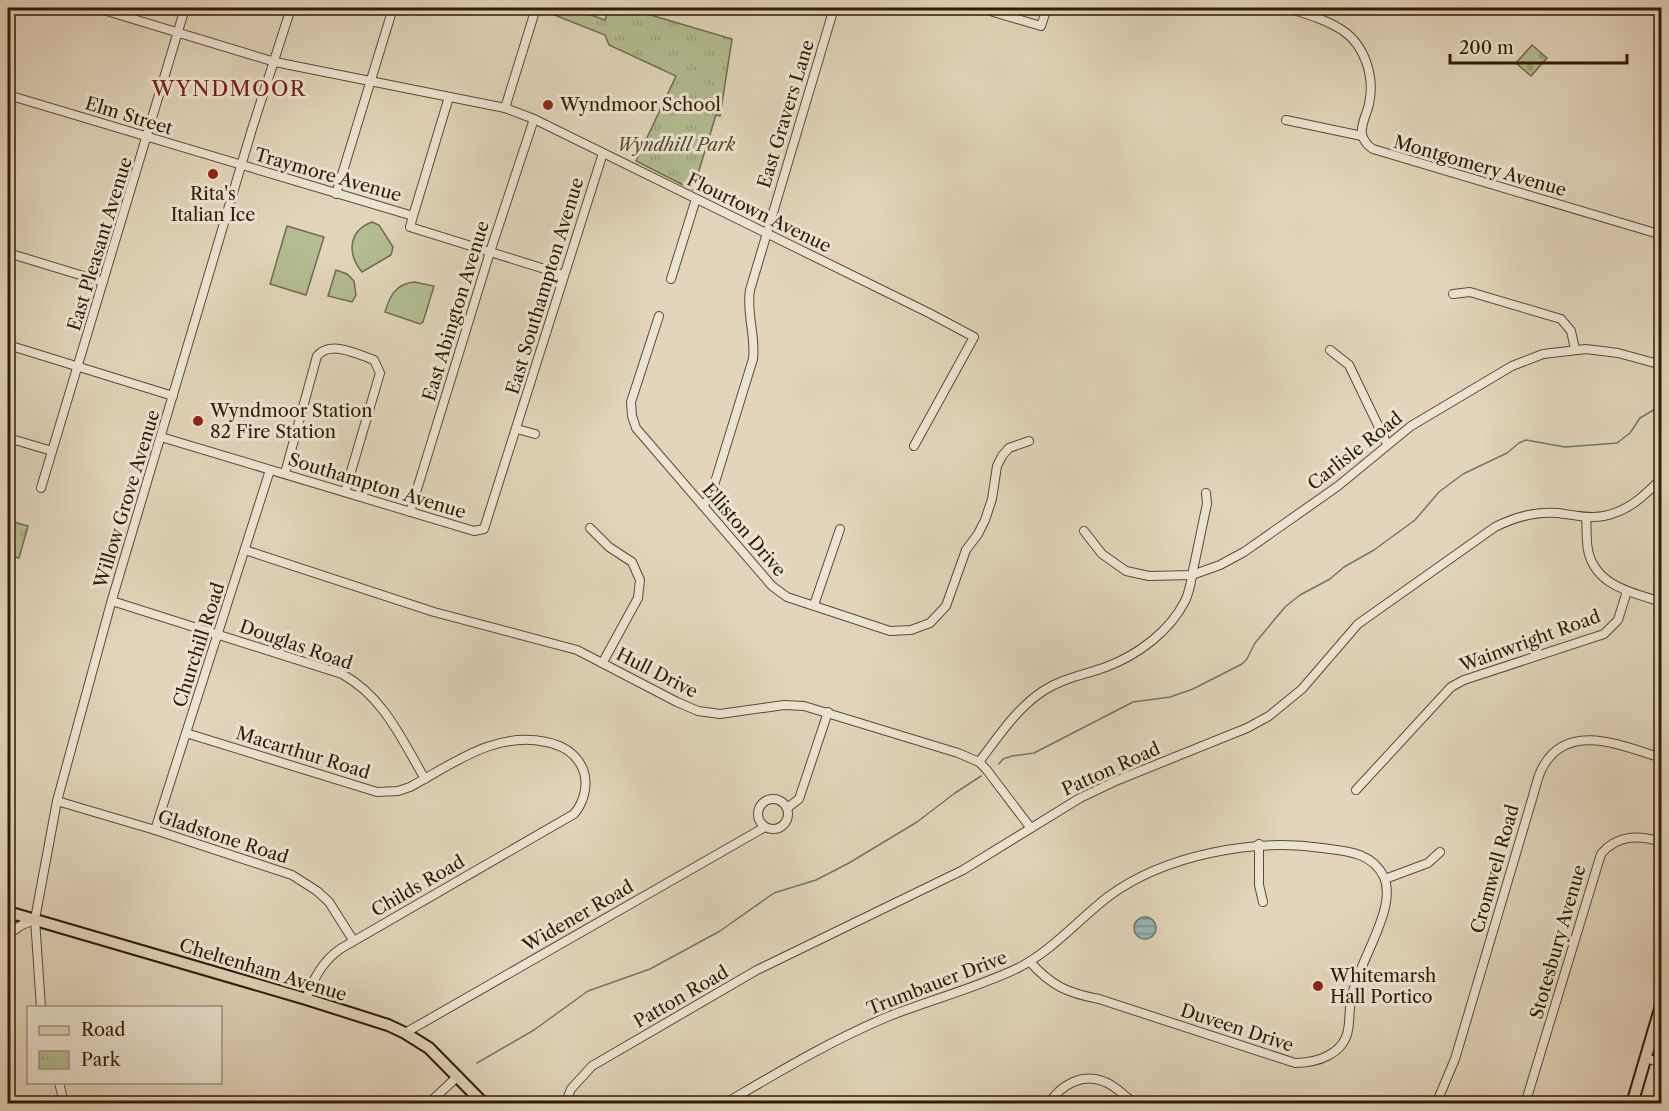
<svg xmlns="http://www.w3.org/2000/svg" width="1669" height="1111" font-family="'Libre Caslon Text',serif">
<defs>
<pattern id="cemetery-stones" width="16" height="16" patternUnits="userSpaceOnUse" patternTransform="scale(1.5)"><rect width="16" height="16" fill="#b2bd91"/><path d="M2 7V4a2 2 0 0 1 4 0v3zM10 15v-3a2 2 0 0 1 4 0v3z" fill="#99a27b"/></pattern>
<pattern id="park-tufts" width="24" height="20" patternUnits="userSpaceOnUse" patternTransform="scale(1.5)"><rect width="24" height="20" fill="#b2bd91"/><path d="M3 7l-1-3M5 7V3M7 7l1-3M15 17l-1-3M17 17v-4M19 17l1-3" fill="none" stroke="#99a27b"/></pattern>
<pattern id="water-rules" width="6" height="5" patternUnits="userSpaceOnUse" patternTransform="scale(1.5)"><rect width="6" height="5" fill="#96b7b8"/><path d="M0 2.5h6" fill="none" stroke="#7b9493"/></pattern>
</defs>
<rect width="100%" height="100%" fill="#e2d5bb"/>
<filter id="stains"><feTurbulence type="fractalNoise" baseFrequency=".00333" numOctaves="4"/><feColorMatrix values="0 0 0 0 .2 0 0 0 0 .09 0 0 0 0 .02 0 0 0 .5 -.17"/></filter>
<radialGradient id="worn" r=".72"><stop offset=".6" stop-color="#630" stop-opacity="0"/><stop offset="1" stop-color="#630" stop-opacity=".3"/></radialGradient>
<polygon fill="url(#cemetery-stones)" stroke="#716c4a" stroke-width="1.5" points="1532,45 1547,58 1531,76 1516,63"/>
<g fill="url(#park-tufts)" stroke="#716c4a" stroke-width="1.5">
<polygon points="542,8 571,8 605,20 609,8 627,8 732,39 720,116 716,115 693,190 636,161 676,76 609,45 605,35 542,10"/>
<polygon points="10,521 28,526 19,558 8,555 8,531"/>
</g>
<g fill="#b2bd91" stroke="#716c4a" stroke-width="1.5">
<path d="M372 222 379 225 393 247 391 255 362 272C347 254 348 231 372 222Z"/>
<polygon points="287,226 324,237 306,295 270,284"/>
<polygon points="336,270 347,274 354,281 356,295 352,302 328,296"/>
<path d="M414 282 434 286 423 322 420 324 385 312C390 295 396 284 414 282Z"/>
</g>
<circle fill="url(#water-rules)" stroke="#6d796f" stroke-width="1.5" cx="1145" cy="928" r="11"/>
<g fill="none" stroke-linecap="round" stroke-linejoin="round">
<g stroke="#6d796f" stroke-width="1.5">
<polyline points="999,764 1003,759 1012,756 1034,753 1133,702 1170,697 1193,689 1242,664 1247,659 1255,643 1285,607 1300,595 1330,579 1344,567 1374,550 1415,520 1439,492 1463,474 1507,453 1519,443 1526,440 1565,447 1617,443 1630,433 1640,418 1662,405"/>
<polyline points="477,1063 534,1030 588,991 650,969 720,931 774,893 816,880 849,863 917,822 955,793 981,776"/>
</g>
<defs>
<g id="minor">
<polyline points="97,8 275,62 505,108 534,119 929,313 974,337 914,446"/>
<polyline points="980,8 1041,26 1047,8"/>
<path d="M1287 8C1306 14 1325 19 1342 30 1365 45 1375 77 1369 104 1367 114 1360 125 1362 135 1364 141 1368 146 1373 149L1662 235"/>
<polyline points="8,95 413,216 410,227 564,275"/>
<polyline points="505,108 536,8"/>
<polyline points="1286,120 1362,136"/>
<polyline points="336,194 393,8"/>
<polyline points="413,216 449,97"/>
<polyline points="8,253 103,282"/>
<polyline points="671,279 696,199"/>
<polyline points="1453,294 1470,292 1561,319 1571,331 1575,349"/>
<polyline points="659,316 631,402 632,416 636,428 772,586 787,597 890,631 911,630 930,623 946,606 966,550 978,534 985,520 992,499 997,466 1002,456 1009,448 1029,441"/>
<polyline points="8,345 173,396"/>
<polyline points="1330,350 1349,365 1387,444"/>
<polyline points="517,429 535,434"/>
<polyline points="161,437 474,531 484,529 603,153"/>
<polyline points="8,438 52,451"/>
<path d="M285 473 317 356C331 340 357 354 374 360L380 373 345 492"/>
<polyline points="41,488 185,8"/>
<path d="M703 506 711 495 753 359C756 336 746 313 750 290L834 8"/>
<polyline points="410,512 490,252 534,119"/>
<path d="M1586 517C1587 528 1586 540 1588 550 1595 586 1633 593 1662 602"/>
<polyline points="590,528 609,547 632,562 640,580 638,598 603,662"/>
<polyline points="1084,531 1102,554 1126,571 1149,576 1192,575 1220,565 1244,552 1338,486 1411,426 1512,366 1543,354 1586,349 1618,353 1662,365"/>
<polyline points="245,550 434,612 577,650 677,702 698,711 720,714 784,705 804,706 958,753 979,762 986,769 1030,827"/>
<path d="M112 601 342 674C384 697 402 740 425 779"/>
<polyline points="814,605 840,529"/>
<path d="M186 733 377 792 398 791 410 787C453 764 494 731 546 742 561 745 574 751 582 767 589 782 585 801 574 814L340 949C322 962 314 978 306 999"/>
<path d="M979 762C998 737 1016 709 1043 691 1063 678 1084 675 1106 667 1138 655 1170 631 1185 601 1190 591 1191 581 1193 570 1198 548 1202 526 1207 504L1206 493"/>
<polyline points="1356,790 1451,687 1464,680 1604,634 1618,620 1627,591"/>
<circle cx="773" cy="814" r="15"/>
<polyline points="57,801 155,830 292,875 317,891 329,902 353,940"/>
<polyline points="787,808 799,799 828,712"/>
<polyline points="155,830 270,470"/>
<polyline points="1259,844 1259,885 1263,902"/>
<polyline points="1385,879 1428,863 1440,852"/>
<polyline points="8,935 20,926 34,920"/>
<polyline points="41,1008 35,919 57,801 111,603 252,129 291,8"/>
<polyline points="405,1033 765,827"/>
<polyline points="1645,1058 1662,1063"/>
<polyline points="59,1082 64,1104"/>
<polyline points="428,1104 458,1076"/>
<path d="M565 1104 571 1089 592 1066 757 970 963 870 1080 798 1118 780 1247 728 1269 716 1302 689 1358 624 1495 527C1515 517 1536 511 1558 513 1574 515 1588 519 1604 516 1629 511 1645 495 1662 478"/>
<path d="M724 1104C777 1073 830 1041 887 1017 930 1000 976 988 1018 968 1052 951 1079 919 1109 896 1165 855 1254 838 1322 848 1346 851 1372 852 1384 877 1398 910 1356 964 1351 1001 1349 1010 1350 1020 1348 1030 1344 1054 1317 1063 1295 1063L1099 999C1067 993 1052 986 1030 962"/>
<path d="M1049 1104C1060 1085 1083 1072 1105 1082 1116 1086 1125 1097 1136 1104"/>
<path d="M1436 1104 1455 1059 1533 796C1536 786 1538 774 1544 765 1570 721 1624 747 1662 758"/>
<path d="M1525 1104 1601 854C1618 834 1639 835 1662 842"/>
</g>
<g id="major">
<polyline points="8,912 306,999 388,1025 405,1033 429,1048 484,1104"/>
<polyline points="1632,1104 1662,1002"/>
</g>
</defs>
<use href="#minor" stroke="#5c4a30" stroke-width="10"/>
<use href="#major" stroke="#301b02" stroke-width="14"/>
<use href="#minor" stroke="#ece4d3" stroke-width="8"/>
<use href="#major" stroke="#e2d5bb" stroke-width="10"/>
</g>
<g fill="#8f2418" stroke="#ece4d3" stroke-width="2">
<circle cx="548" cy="105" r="6"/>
<circle cx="213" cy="174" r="6"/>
<circle cx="198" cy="421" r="6"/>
<circle cx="1318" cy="986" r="6"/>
</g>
<g text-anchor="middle" stroke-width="6" stroke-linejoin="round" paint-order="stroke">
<g font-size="18" fill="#301b02" stroke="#ece4d3" text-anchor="start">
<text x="560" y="111">Wyndmoor School</text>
<text x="213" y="200" text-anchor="middle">Rita's<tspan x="213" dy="21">Italian Ice</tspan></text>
<text x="210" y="417">Wyndmoor Station<tspan x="210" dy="21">82 Fire Station</tspan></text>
<text x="1330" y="982">Whitemarsh<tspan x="1330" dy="21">Hall Portico</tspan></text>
</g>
<g font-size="18" fill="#301b02" stroke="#ece4d3">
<text transform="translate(786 114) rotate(-73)" y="6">East Gravers Lane</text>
<text transform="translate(129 116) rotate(17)" y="6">Elm Street</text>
<text transform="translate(1480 166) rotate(16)" y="6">Montgomery Avenue</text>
<text transform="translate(328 175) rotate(16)" y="6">Traymore Avenue</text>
<text transform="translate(759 213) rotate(26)" y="6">Flourtown Avenue</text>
<text transform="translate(100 244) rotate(-73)" y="6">East Pleasant Avenue</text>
<text transform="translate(545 286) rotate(-73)" y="6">East Southampton Avenue</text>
<text transform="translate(456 311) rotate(-73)" y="6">East Abington Avenue</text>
<text transform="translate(1355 451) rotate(-38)" y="6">Carlisle Road</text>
<text transform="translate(377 486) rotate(17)" y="6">Southampton Avenue</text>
<text transform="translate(127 499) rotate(-73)" y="6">Willow Grove Avenue</text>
<text transform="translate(744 530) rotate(49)" y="6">Elliston Drive</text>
<text transform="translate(1530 641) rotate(-20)" y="6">Wainwright Road</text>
<text transform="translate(199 645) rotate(-72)" y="6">Churchill Road</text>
<text transform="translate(296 645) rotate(19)" y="6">Douglas Road</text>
<text transform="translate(657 673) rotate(27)" y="6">Hull Drive</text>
<text transform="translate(303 753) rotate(17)" y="6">Macarthur Road</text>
<text transform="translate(1111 769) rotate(-24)" y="6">Patton Road</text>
<text transform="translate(223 837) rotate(18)" y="6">Gladstone Road</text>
<text transform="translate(1495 869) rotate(-74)" y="6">Cromwell Road</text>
<text transform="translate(418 886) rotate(-30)" y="6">Childs Road</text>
<text transform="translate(578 916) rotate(-30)" y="6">Widener Road</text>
<text transform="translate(1558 942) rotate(-74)" y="6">Stotesbury Avenue</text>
<text transform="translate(263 970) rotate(17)" y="6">Cheltenham Avenue</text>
<text transform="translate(937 983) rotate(-21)" y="6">Trumbauer Drive</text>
<text transform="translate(681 997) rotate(-30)" y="6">Patton Road</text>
<text transform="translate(1237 1028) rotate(18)" y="6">Duveen Drive</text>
</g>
<g font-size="18" font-style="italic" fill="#574c2d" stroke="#ece4d3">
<text x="676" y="151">Wyndhill Park</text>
</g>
<g font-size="21" letter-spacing="1.5" fill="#7a1f14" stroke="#ece4d3">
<text x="229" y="96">WYNDMOOR</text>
</g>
</g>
<rect width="1669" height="1111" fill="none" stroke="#e2d5bb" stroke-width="30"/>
<rect x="9" y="9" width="1651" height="1093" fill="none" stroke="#301b02" stroke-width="3"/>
<rect x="15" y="15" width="1639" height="1081" fill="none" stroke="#301b02" stroke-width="1.5"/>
<rect x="27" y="1006" width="195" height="78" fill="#ece4d3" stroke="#a1947f" stroke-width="1.5"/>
<rect x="39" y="1026" width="30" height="9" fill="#e2d5bb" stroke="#a1947f" stroke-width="1.5"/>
<text x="81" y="1036" font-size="18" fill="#301b02">Road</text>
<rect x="39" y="1051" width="30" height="18" fill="url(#park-tufts)" stroke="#a1947f" stroke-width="1.5"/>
<text x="81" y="1066" font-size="18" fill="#301b02">Park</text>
<path d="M1450 54v9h177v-9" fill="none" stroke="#301b02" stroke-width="3"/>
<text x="1459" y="54" font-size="18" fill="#301b02" stroke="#ece4d3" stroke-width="4.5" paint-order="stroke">200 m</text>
<rect width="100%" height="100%" filter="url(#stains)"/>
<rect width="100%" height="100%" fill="url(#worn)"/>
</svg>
